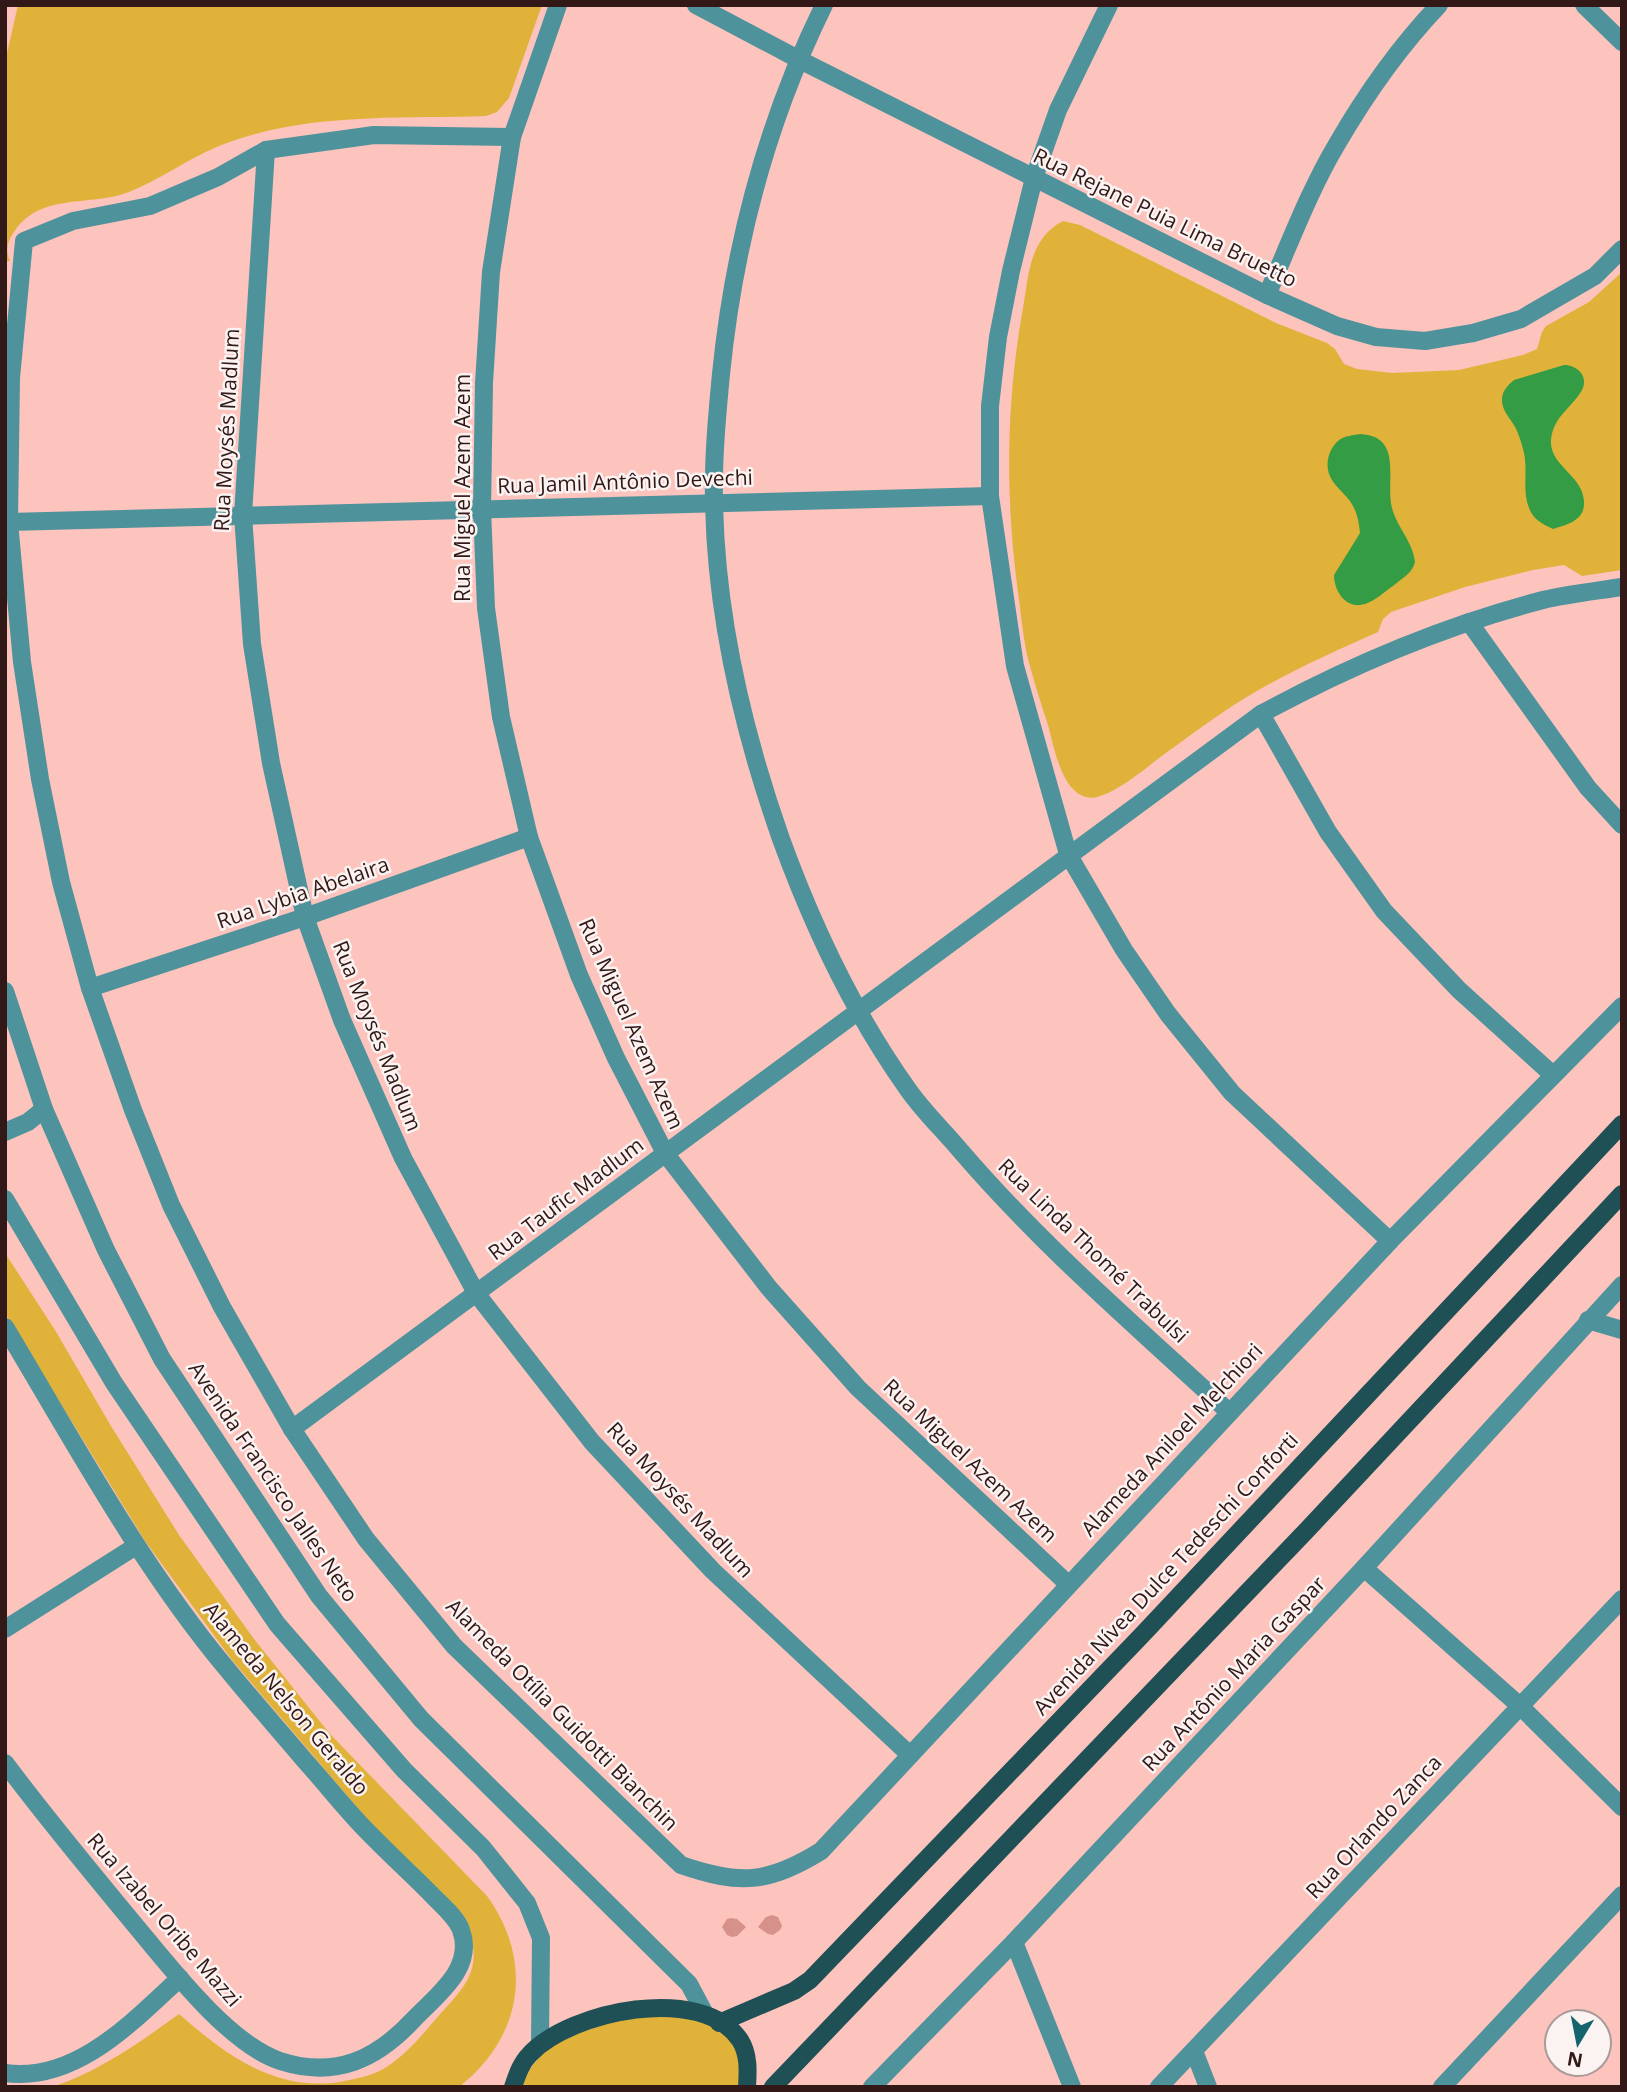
<svg xmlns="http://www.w3.org/2000/svg" width="1627" height="2092" font-family="'Open Sans',sans-serif">
<rect width="100%" height="100%" fill="#fdc3bd"/>
<g fill="#e1b23a">
<path d="M18 5H542L509 98 497 112 486 116C397 119 303 112 219 146 187 159 160 180 129 192 90 207 40 192 14 232 7 242 5 250 10 261H5V62Z"/>
<path d="M1063 221 1080 225 1276 323 1327 343 1335 349 1344 364 1357 369 1392 373 1459 370 1523 355 1537 349 1542 332 1546 326 1589 302 1622 272V570L1582 576 1564 565 1533 570 1465 587 1391 612 1383 619 1378 632C1333 652 1288 672 1245 698 1217 715 1190 736 1163 755 1147 767 1106 803 1086 797 1061 790 1054 747 1048 725 1041 704 1034 682 1028 659 1023 637 1021 614 1018 592 1005 497 1006 402 1023 308 1029 274 1029 239 1063 221Z"/>
<path d="M5 1253 55 1330 111 1426 179 1535 254 1639 330 1734 487 1896C534 1961 523 2037 459 2087H52C100 2071 139 2043 179 2014 225 2054 274 2092 340 2082 354 2079 372 2076 385 2068 408 2054 425 2031 442 2012 466 1986 481 1969 470 1933L366 1818 232 1660 145 1541 5 1313Z"/>
<path d="M663 2016 697 2019 723 2033 733 2043 739 2055 740 2087H522C540 2030 611 2018 663 2016Z"/>
</g>
<g fill="#359c46">
<path d="M1564 365C1577 365 1589 376 1582 390 1573 407 1553 416 1551 440 1549 467 1586 476 1584 505 1583 521 1566 525 1553 529 1542 524 1533 519 1529 508 1522 491 1528 471 1524 453 1522 445 1519 434 1515 427 1510 418 1501 410 1502 398 1503 390 1508 385 1514 380Z"/>
<path d="M1360 434C1404 436 1385 481 1392 508 1397 527 1413 542 1415 562 1412 574 1402 578 1393 586 1384 592 1375 601 1365 604 1346 610 1334 591 1334 575L1360 533C1359 522 1357 511 1350 501 1345 494 1337 488 1332 480 1324 468 1327 450 1339 440 1344 436 1354 435 1360 434Z"/>
</g>
<g fill="#d6918a">
<polygon points="772,1915 778,1917 782,1926 780,1930 773,1935 768,1934 758,1927 766,1917"/>
<polygon points="731,1918 737,1919 746,1927 737,1936 732,1937 727,1935 722,1927 727,1919"/>
</g>
<g fill="none" stroke-linecap="round" stroke-linejoin="round">
<g stroke="#4e929b" stroke-width="18">
<polyline points="558,5 512,137 491,272 484,383 482,509 486,608 501,717 529,837 579,975 616,1058 665,1153 769,1288 858,1388 1068,1584"/>
<polyline points="696,5 798,59 1267,295 1337,326 1376,337 1425,341 1473,333 1521,319 1595,276 1622,249"/>
<path d="M824 5C766 123 734 244 721 374 717 416 713 459 714 502 716 617 743 731 781 839 813 927 853 1012 907 1088 922 1110 942 1129 959 1149 1041 1245 1137 1327 1229 1412"/>
<polyline points="1109,5 1058,110 1034,178 1011,271 998,337 990,406 990,496 1015,666 1068,854 1124,950 1168,1014 1232,1093 1390,1241"/>
<polyline points="1584,5 1622,42"/>
<path d="M512 137 374 135 266 150 218 177 150 206 73 221 24 241 11 378 9 522 22 662 40 779 61 882 90 988 133 1110 171 1205 222 1307 292 1429 366 1539 454 1646 681 1865C739 1885 768 1884 821 1851L1390 1241 1622 1006"/>
<polyline points="266,150 243,515 252,644 271,763 305,917 342,1020 403,1158 476,1293 592,1442 713,1571 910,1755"/>
<path d="M1267 295C1289 245 1309 191 1337 144 1366 94 1399 47 1439 5"/>
<polyline points="9,522 990,496"/>
<polyline points="1469,622 1588,788 1622,825"/>
<polyline points="1261,714 1328,832 1384,911 1459,990 1553,1075"/>
<polyline points="90,988 305,917 529,837"/>
<polyline points="5,991 44,1109 106,1250 162,1359 319,1596 421,1719 689,1984 705,2014"/>
<polyline points="5,1132 28,1122 44,1109"/>
<polyline points="5,1199 114,1383 277,1624 404,1770 483,1848 527,1903 541,1938 540,2044"/>
<polyline points="1588,1320 1622,1330"/>
<path d="M5 1327C74 1442 141 1566 227 1669 253 1701 280 1731 306 1762 325 1783 343 1806 363 1827 384 1849 407 1870 429 1892 439 1903 456 1916 461 1930 475 1968 437 1995 414 2019 377 2059 336 2079 280 2061 229 2044 170 1967 135 1925 91 1872 47 1819 5 1763"/>
<path d="M292 1429 1261 714C1351 665 1443 626 1543 600 1568 594 1596 591 1622 587"/>
<polyline points="1364,1568 1520,1706 1622,1807"/>
<polyline points="5,1629 136,1546"/>
<polyline points="1014,1942 1072,2087"/>
<polyline points="1194,2051 1208,2087"/>
<path d="M5 2073C76 2083 133 2021 180 1978"/>
<polyline points="872,2087 1014,1942 1364,1568 1622,1285"/>
<polyline points="1159,2087 1622,1599"/>
<polyline points="1442,2087 1622,1895"/>
</g>
<g stroke="#1e5056" stroke-width="18">
<polyline points="719,2023 794,1991 810,1980 1142,1635 1622,1124"/>
<path d="M513 2087C517 2075 521 2063 530 2054 570 2011 702 1983 740 2040 749 2054 748 2071 747 2087"/>
<polyline points="773,2087 1306,1531 1622,1194"/>
</g>
</g>
<g text-anchor="middle" stroke-width="5" stroke-linejoin="round" paint-order="stroke">
<g font-size="21" fill="#321816" stroke="#faf3f2">
<text transform="translate(1165 218) rotate(26)" y="7">Rua Rejane Puia Lima Bruetto</text>
<text transform="translate(227 430) rotate(-87)" y="7">Rua Moysés Madlum</text>
<text transform="translate(625 482) rotate(-2)" y="7">Rua Jamil Antônio Devechi</text>
<text transform="translate(463 488) rotate(-90)" y="7">Rua Miguel Azem Azem</text>
<text transform="translate(303 893) rotate(-19)" y="7">Rua Lybia Abelaira</text>
<text transform="translate(631 1024) rotate(66)" y="7">Rua Miguel Azem Azem</text>
<text transform="translate(377 1036) rotate(68)" y="7">Rua Moysés Madlum</text>
<text transform="translate(566 1199) rotate(-37)" y="7">Rua Taufic Madlum</text>
<text transform="translate(1093 1251) rotate(44)" y="7">Rua Linda Thomé Trabulsi</text>
<text transform="translate(1172 1440) rotate(-47)" y="7">Alameda Aniloel Melchiori</text>
<text transform="translate(970 1461) rotate(43)" y="7">Rua Miguel Azem Azem</text>
<text transform="translate(273 1482) rotate(56)" y="7">Avenida Francisco Jalles Neto</text>
<text transform="translate(680 1500) rotate(47)" y="7">Rua Moysés Madlum</text>
<text transform="translate(1166 1574) rotate(-47)" y="7">Avenida Nívea Dulce Tedeschi Conforti</text>
<text transform="translate(1234 1674) rotate(-47)" y="7">Rua Antônio Maria Gaspar</text>
<text transform="translate(286 1699) rotate(50)" y="7">Alameda Nelson Geraldo</text>
<text transform="translate(562 1715) rotate(45)" y="7">Alameda Otília Guidotti Bianchin</text>
<text transform="translate(1374 1827) rotate(-47)" y="7">Rua Orlando Zanca</text>
<text transform="translate(164 1920) rotate(49)" y="7">Rua Izabel Oribe Mazzi</text>
</g>
</g>
<rect width="1627" height="2092" fill="none" stroke="#321816" stroke-width="14"/>
<g transform="translate(1578 2043) rotate(190)"><circle r="33" fill="#faf3f2" stroke="#aa9b9a" stroke-width="2"/>
<path d="M0-5L12 26L0 18L-12 26Z" fill="#15636c"/>
<text y="-10" font-size="19" font-weight="bold" text-anchor="middle" fill="#321816">N</text>
</g>
</svg>
